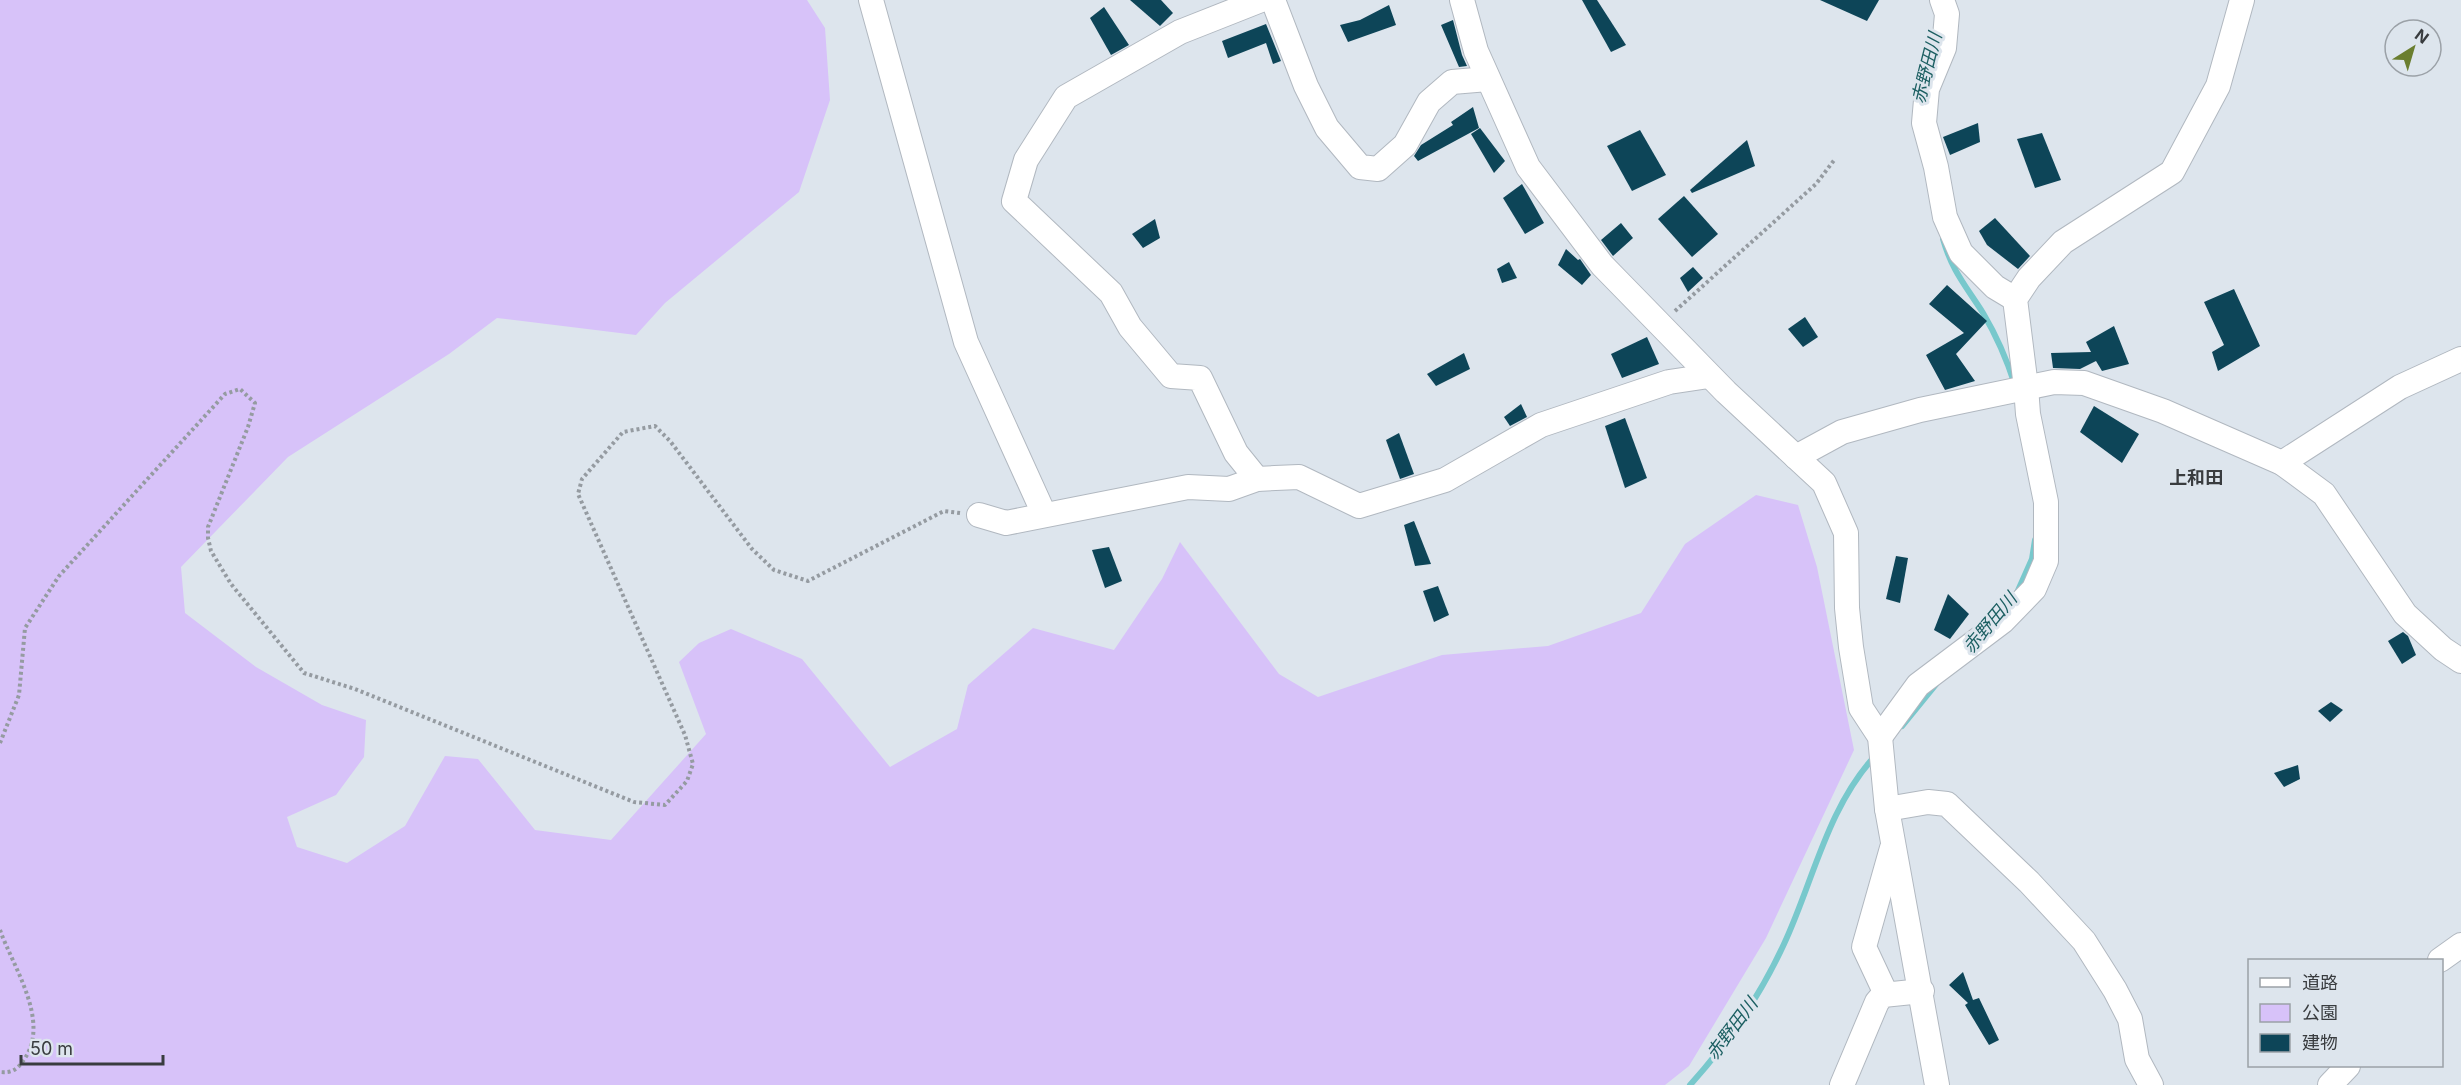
<svg xmlns="http://www.w3.org/2000/svg" width="2461" height="1085" font-family="Inter,'Noto Sans JP',sans-serif">
<rect width="100%" height="100%" fill="#dde5ed"/>
<polygon fill="#d7c2f9" points="0,0 807,0 825,28 830,100 799,192 665,303 636,335 497,318 449,354 288,457 181,567 185,613 256,667 322,705 366,720 364,757 336,795 287,817 297,847 347,863 405,826 445,756 478,759 535,830 611,840 706,734 679,662 699,643 731,629 802,659 890,767 957,729 968,685 1033,628 1114,650 1162,579 1180,542 1279,674 1318,697 1442,655 1548,646 1641,613 1685,544 1756,495 1798,505 1817,567 1854,750 1766,938 1689,1066 1665,1085 0,1085"/>
<g fill="none" stroke-linecap="round" stroke-linejoin="round">
<g stroke="#78c8cc" stroke-width="6">
<path d="M1943 239C1952 271 1966 286 1983 313 1996 335 2007 360 2015 385"/>
<polyline points="2016,595 2032,559 2035,540"/>
<polyline points="1902,726 1937,683"/>
<path d="M1690 1085C1728 1043 1760 996 1784 944 1813 882 1827 808 1875 756"/>
</g>
</g>
<g fill="#0d4558">
<polygon points="1130,0 1161,0 1173,13 1160,26"/>
<polygon points="1582,0 1597,0 1626,45 1611,52"/>
<polygon points="1820,0 1879,0 1867,21"/>
<polygon points="1389,5 1396,25 1348,42 1340,25 1360,20"/>
<polygon points="1104,7 1129,45 1111,55 1090,18"/>
<polygon points="1453,20 1462,55 1467,66 1459,67 1441,25"/>
<polygon points="1266,24 1281,61 1273,64 1266,43 1228,58 1222,41"/>
<polygon points="1473,107 1479,128 1418,161 1414,156 1421,145 1453,125 1451,122"/>
<polygon points="1978,123 1980,142 1950,155 1943,137"/>
<polygon points="1480,128 1505,161 1494,173 1471,134"/>
<polygon points="1640,130 1666,175 1632,191 1607,146"/>
<polygon points="2042,133 2061,180 2035,188 2017,139"/>
<polygon points="1747,140 1755,166 1692,193 1690,190"/>
<polygon points="1522,184 1544,223 1525,234 1503,198"/>
<polygon points="1684,196 1718,234 1692,257 1658,219"/>
<polygon points="1995,218 2030,256 2018,269 1987,245 1979,231"/>
<polygon points="1155,219 1160,238 1143,248 1132,234"/>
<polygon points="1621,223 1633,238 1613,256 1601,240"/>
<polygon points="1566,249 1578,260 1580,259 1591,275 1582,285 1558,265"/>
<polygon points="1509,262 1517,278 1502,283 1497,269"/>
<polygon points="1693,267 1703,278 1688,292 1680,278"/>
<polygon points="1947,285 1987,321 1956,354 1975,381 1945,390 1926,355 1964,333 1929,304"/>
<polygon points="2234,289 2260,346 2218,371 2212,352 2224,345 2204,302"/>
<polygon points="1805,317 1818,337 1803,347 1788,329"/>
<polygon points="2114,326 2129,364 2102,371 2096,361 2080,369 2053,368 2051,353 2091,352 2086,342"/>
<polygon points="1647,337 1659,364 1622,378 1611,354"/>
<polygon points="1464,353 1470,369 1436,386 1427,374"/>
<polygon points="1521,404 1527,417 1510,426 1504,417"/>
<polygon points="2094,406 2139,434 2122,463 2080,432"/>
<polygon points="1625,418 1647,478 1625,488 1605,426"/>
<polygon points="1399,433 1414,474 1400,479 1386,440"/>
<polygon points="1414,521 1431,564 1415,566 1404,525"/>
<polygon points="1109,547 1122,581 1105,588 1092,550"/>
<polygon points="1896,556 1908,558 1900,603 1886,599"/>
<polygon points="1438,586 1449,615 1434,622 1423,591"/>
<polygon points="1948,594 1969,614 1950,639 1934,630"/>
<polygon points="2403,632 2408,636 2416,655 2402,664 2388,641"/>
<polygon points="2331,702 2343,710 2330,722 2318,711"/>
<polygon points="2298,765 2300,779 2284,787 2274,773"/>
<polygon points="1963,972 1973,1000 1979,998 1999,1040 1989,1045 1965,1005 1968,1003 1949,985"/>
</g>
<g fill="none" stroke-linecap="round" stroke-linejoin="round">
<defs>
<g id="minor">
<polyline points="871,0 966,342 1044,514"/>
<polyline points="1273,0 1306,86 1327,128 1360,167 1378,169 1405,145 1429,102 1452,82 1488,79"/>
<polyline points="1462,0 1476,51 1528,167 1602,265 1726,392 1824,483 1846,533 1847,608 1851,647 1861,708 1880,737 1887,809 1937,1085"/>
<polyline points="1942,0 1947,14 1944,48 1927,89 1924,123 1936,167 1945,217 1961,253 1995,287 2015,299"/>
<polyline points="1796,457 1842,432 1920,410 2054,382 2084,383 2163,411 2282,463 2324,494 2405,614 2443,649 2461,661"/>
<polyline points="2282,463 2400,387 2461,359"/>
<polyline points="1257,479 1236,453 1200,378 1171,376 1130,327 1111,293 1014,201 1026,160 1066,97 1180,32 1261,0"/>
<polyline points="979,515 1006,523 1188,487 1229,489 1257,479 1275,478 1299,477 1359,506 1445,480 1541,425 1669,382 1709,376"/>
<polyline points="1880,737 1918,685 2003,621 2034,589 2046,561 2046,502 2028,414 2026,387 2015,299 2029,278 2063,242 2172,172 2218,86 2242,0"/>
<polyline points="1887,809 1928,802 1947,804 2029,882 2084,941 2115,990 2130,1019 2137,1059 2151,1085"/>
<polyline points="2440,960 2461,945"/>
<polyline points="1886,994 1864,947 1892,848"/>
<polyline points="1842,1085 1877,1002 1883,995 1922,991"/>
<polyline points="2330,1085 2348,1066"/>
</g>
</defs>
<use href="#minor" stroke="#b1b8c0" stroke-width="26"/>
<g stroke="#959ba1" stroke-width="4" stroke-dasharray="3 3" stroke-linecap="butt">
<polyline points="1675,311 1816,184 1835,159"/>
<polyline points="0,743 19,695 25,628 59,576 225,394 240,389 255,403 248,427 208,527 208,538 211,551 231,584 304,673 355,689 634,802 665,805 687,781 693,764 685,735 578,494 582,479 623,432 655,426 670,441 752,549 774,570 808,581 944,511 960,513"/>
<path d="M0 930C13 967 52 1023 23 1061 17 1070 11 1073 0 1072"/>
</g>
<use href="#minor" stroke="#fff" stroke-width="24"/>
</g>
<g text-anchor="middle" stroke-width="6" stroke-linejoin="round" paint-order="stroke">
<g font-size="18" font-style="italic" fill="#1c5f62" stroke="#dde5ed">
<text transform="translate(1927 68) rotate(-76)" y="6">赤野田川</text>
<text transform="translate(1990 623) rotate(-50)" y="6">赤野田川</text>
<text transform="translate(1732 1029) rotate(-53)" y="6">赤野田川</text>
</g>
<g font-size="18" font-weight="bold" fill="#393c3f" stroke="#dde5ed">
<text x="2196" y="484">上和田</text>
</g>
</g>
<rect x="2248" y="959" width="195" height="108" fill="#dde5ed" stroke="#9ba1a7" stroke-width="1.5"/>
<rect x="2260" y="978" width="30" height="9" fill="#ffffff" stroke="#9ba1a7" stroke-width="1.5"/>
<text x="2302" y="989" font-size="18" fill="#393c3f">道路</text>
<rect x="2260" y="1004" width="30" height="18" fill="#d7c2f9" stroke="#9ba1a7" stroke-width="1.5"/>
<text x="2302" y="1019" font-size="18" fill="#393c3f">公園</text>
<rect x="2260" y="1034" width="30" height="18" fill="#0d4558" stroke="#9ba1a7" stroke-width="1.5"/>
<text x="2302" y="1049" font-size="18" fill="#393c3f">建物</text>
<g transform="translate(2413 48) rotate(37)"><circle r="28" fill="#dde5ed" stroke="#9ba1a7" stroke-width="1.5"/>
<path d="M0-4.5L10 22L0 15L-10 22Z" fill="#6a7e2f"/>
<text y="-9" font-size="16" font-weight="bold" text-anchor="middle" fill="#393c3f">N</text>
</g>
<path d="M21 1055v9h142v-9" fill="none" stroke="#393c3f" stroke-width="3"/>
<text x="30" y="1055" font-size="18" fill="#393c3f" stroke="#dde5ed" stroke-width="4.5" paint-order="stroke">50 m</text>
</svg>
